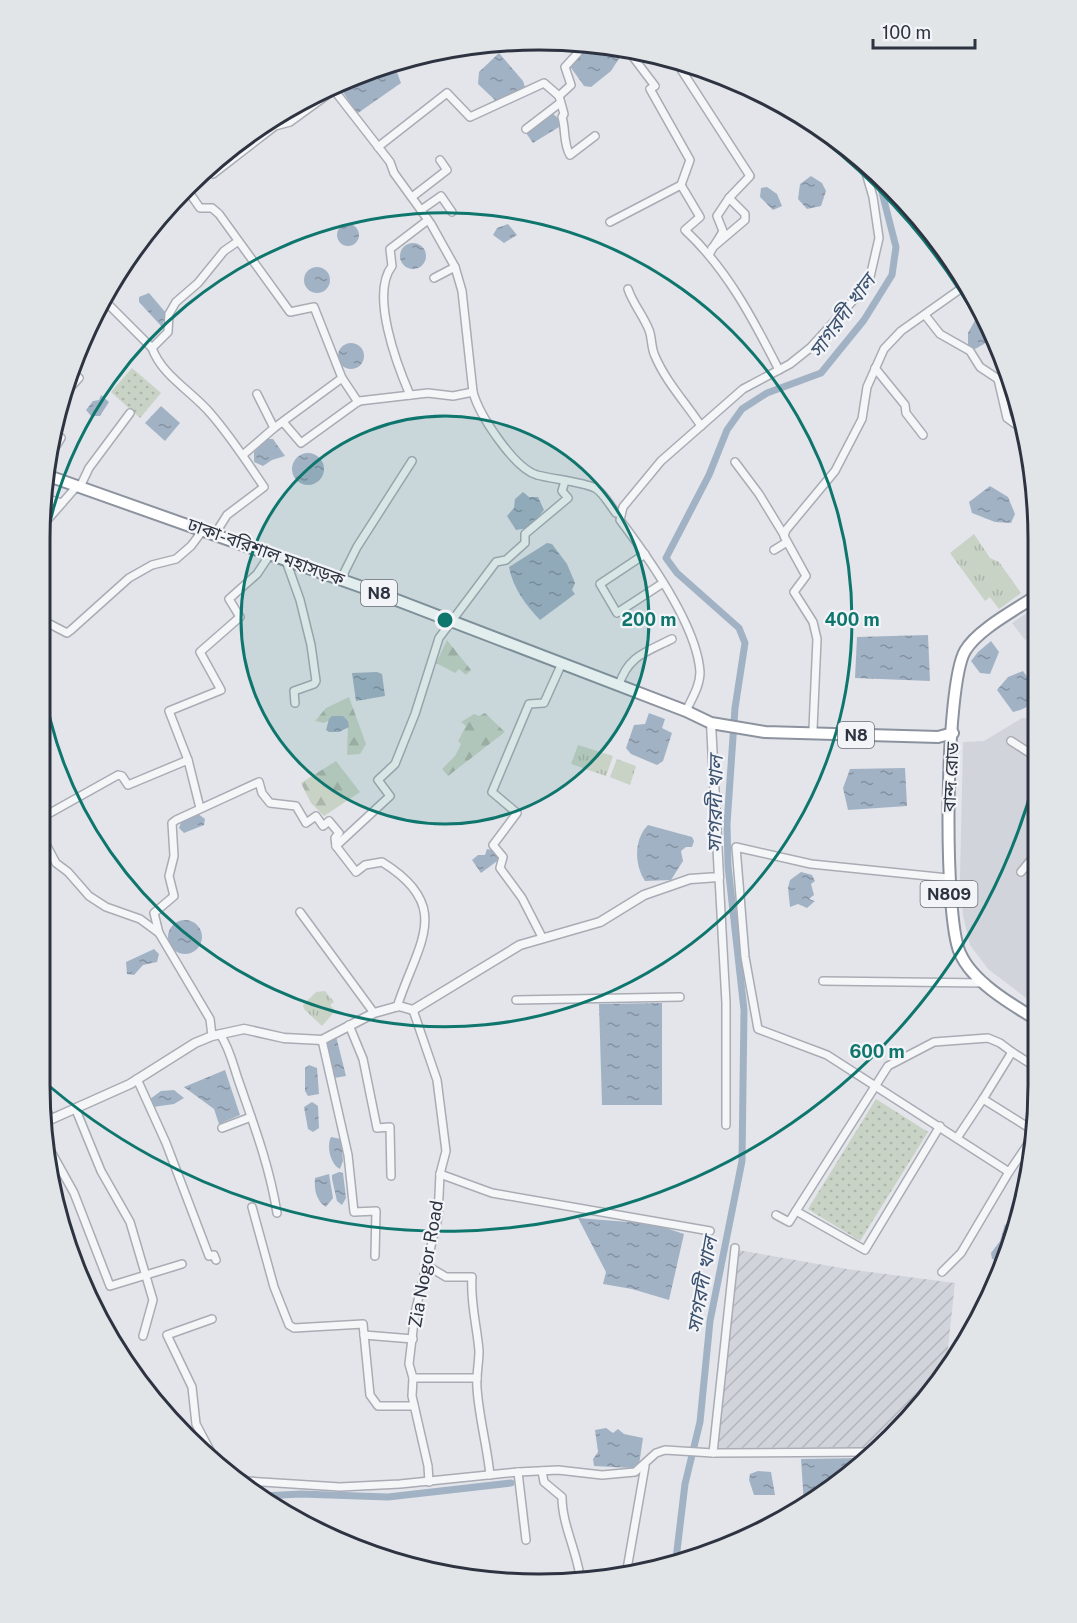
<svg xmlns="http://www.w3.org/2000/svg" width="1077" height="1623" font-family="'Public Sans','Noto Sans Bengali',sans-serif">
<defs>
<pattern id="industrial-furrows" width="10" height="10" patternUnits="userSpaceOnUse" patternTransform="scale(1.5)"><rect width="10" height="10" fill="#d1d5db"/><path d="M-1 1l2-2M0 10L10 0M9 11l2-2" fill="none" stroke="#b4b7bd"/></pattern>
<pattern id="grass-tufts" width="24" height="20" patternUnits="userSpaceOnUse" patternTransform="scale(1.5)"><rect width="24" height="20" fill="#c8d2c5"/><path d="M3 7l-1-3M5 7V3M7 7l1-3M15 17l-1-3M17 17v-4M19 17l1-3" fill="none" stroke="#acb5aa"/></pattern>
<pattern id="forest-firs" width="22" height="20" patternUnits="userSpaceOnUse" patternTransform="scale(1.5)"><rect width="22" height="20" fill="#c8d2c5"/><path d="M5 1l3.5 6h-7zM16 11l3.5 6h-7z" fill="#acb5aa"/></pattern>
<pattern id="park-dots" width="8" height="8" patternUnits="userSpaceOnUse" patternTransform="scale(1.5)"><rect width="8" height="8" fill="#c8d2c5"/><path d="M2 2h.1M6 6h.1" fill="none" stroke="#acb5aa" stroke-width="1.8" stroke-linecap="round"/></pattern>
<pattern id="water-ripples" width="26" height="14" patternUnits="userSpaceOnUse" patternTransform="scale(1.5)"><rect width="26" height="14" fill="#a2b2c5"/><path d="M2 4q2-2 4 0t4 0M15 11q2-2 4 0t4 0" fill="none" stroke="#8491a1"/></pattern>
</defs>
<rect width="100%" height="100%" fill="#e3e5ea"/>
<g fill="#d1d5db">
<polygon points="1036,607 1036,632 1025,640 1012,623"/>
<polygon points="1022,718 1036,718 1034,1004 988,969 970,945 963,916 960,879 963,742 984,741"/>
</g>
<polygon fill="url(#industrial-furrows)" points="738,1250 847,1269 955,1283 946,1366 914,1414 874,1447 714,1448"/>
<g fill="url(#grass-tufts)">
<polygon points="974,534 990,558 999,562 1021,593 999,609 990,597 985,601 950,553"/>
<polygon points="578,745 613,756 606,776 571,764"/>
<polygon points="617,759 636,766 630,785 610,777"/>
<polygon points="325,991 334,1002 330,1005 335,1011 322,1026 304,1009 303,1005 316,992"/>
</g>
<g fill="url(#forest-firs)">
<polygon points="447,640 471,670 466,675 459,669 455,673 436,663"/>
<polygon points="349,697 366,744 360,754 347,755 348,723 337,717 324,723 315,721 326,708"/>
<polygon points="485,713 505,732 448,776 442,769 455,756 461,744 458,741 466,726 461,722 474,714 479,716"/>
<polygon points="336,761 360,792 324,816 311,803 301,783"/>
</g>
<g fill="url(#park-dots)">
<polygon points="132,368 161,393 140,418 111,392"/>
<polygon points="876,1099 928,1132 860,1241 808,1209"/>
</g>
<g fill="url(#water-ripples)">
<polygon points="593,43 609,44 620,57 611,71 591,87 584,86 569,65"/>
<polygon points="499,53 523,81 526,90 497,102 478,84 479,72"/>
<path d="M393 62 401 83 358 113 356 112 343 92C347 73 377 68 393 62Z"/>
<polygon points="552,113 559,119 559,127 533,143 526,133"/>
<polygon points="811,176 822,183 826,191 821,206 807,209 798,199 800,184"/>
<polygon points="767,187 777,194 782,206 773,210 760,197 761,188"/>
<circle cx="348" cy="235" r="11"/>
<polygon points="508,224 517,235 504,243 493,235 497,228"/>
<circle cx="413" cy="256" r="13"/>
<circle cx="317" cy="280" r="13"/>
<polygon points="149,293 166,313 162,327 139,302 139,297"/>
<polygon points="979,313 985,315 992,333 984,344 975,349 968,345 968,333"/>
<circle cx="351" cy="356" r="13"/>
<polygon points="101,395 109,402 100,416 91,416 86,410 93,401 99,400"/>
<polygon points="161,406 180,423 165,441 145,423"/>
<polygon points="267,439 273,439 285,456 272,460 263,466 254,462 254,452"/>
<circle cx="308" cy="469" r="16"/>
<polygon points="990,486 1008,497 1015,514 1011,523 995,522 972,513 969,502"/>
<polygon points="523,492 529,497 538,497 544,510 529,528 516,530 507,516 514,508 515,499"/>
<path d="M547 543 552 544 567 564 575 583 572 590 575 594 540 620C525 604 513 588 509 567Z"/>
<polygon points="928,635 930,681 855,678 857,637"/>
<polygon points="991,641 999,652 990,674 980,673 971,661 978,652"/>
<path d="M1023 671C1038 693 1043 704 1013 712L997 690 1008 677Z"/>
<polygon points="377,672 382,674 385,696 356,701 352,673"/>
<polygon points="649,713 665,719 662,728 672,733 663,761 657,765 631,754 626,748 634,725 645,724"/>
<polygon points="332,716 343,716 348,721 349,727 339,732 329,732 326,730 329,719"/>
<polygon points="905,768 907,806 848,810 843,788 850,769"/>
<polygon points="197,813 205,819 204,825 184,833 179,828 181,822"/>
<path d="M648 825 692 837 694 841 692 847H686L681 851 683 861 671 880 645 881C635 866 633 840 648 825Z"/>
<polygon points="487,849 492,850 500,859 481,873 472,860 478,855 485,855"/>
<polygon points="801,872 812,875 815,881 811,884 814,895 809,899 815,901 807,908 798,904 790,907 788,888 790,880"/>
<circle cx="185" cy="937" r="17"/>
<polygon points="154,949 159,954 157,962 143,965 134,975 127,974 126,962"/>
<polygon points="662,1003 662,1105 602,1105 599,1004"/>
<polygon points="336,1036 346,1076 334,1078 327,1041"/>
<polygon points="309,1065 317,1068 319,1094 308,1096 305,1091 305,1068"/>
<polygon points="225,1070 240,1115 219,1124 214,1109 184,1087"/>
<polygon points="174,1090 184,1098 174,1104 153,1107 150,1099 161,1091"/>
<polygon points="312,1102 318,1106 319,1128 313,1132 308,1129 304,1107"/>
<path d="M331 1137 341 1139 343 1161 340 1169C331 1165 326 1147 331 1137Z"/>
<polygon points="339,1172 343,1173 346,1198 342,1205 337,1201 332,1179 332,1175"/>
<path d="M329 1174 333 1198 326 1207C316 1201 314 1189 315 1178Z"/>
<polygon points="578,1218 654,1224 684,1234 669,1300 632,1289 603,1284 606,1272"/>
<polygon points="1005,1224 1009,1230 1000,1261 992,1259 991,1253 1000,1241"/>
<polygon points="606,1428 613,1433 618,1429 624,1434 643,1438 639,1465 631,1468 594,1466 593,1459 598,1452 595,1430"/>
<polygon points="860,1458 804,1504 801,1459"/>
<polygon points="758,1471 771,1472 775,1495 754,1495 749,1480 750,1474"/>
</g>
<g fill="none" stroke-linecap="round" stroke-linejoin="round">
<g stroke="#a2b2c5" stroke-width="7">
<polyline points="262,1496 301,1494 388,1497 511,1483"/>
<polyline points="676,1559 685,1484 700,1422 710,1321 742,1161 744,1010 728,866 727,824 735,708 745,643 739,628 677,573 666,558 709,475 727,430 742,409 767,393 821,373 864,320 892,275 896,247 877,173"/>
</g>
<defs>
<g id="minor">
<polyline points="627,49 655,86 650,89 690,160 681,185"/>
<polyline points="675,60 750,176 729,198"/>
<path d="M335 84 334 90 390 162 394 173 431 224 455 267 462 291 473 392C479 415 514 468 537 475 552 479 583 482 595 488 603 492 611 507 616 513L621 514"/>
<path d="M559 96 564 114 562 117C566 130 563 144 570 155L595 136"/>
<polyline points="526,129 560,103"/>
<polyline points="378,147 447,93 470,117 544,83 559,96 571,85 565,67 586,44"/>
<polyline points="204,170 213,174 275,126 290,122 334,90"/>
<polyline points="186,188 200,208 212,208 219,214 290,312 314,307 342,378 358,402"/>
<polyline points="412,197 447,170 440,160"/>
<polyline points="421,210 441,196 452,212"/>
<path d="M610 222 681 185 700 217 685 230C727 269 753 319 779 370"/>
<path d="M710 253C714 245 719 239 723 231L717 216 729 198 745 214V220L712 248"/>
<polyline points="434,278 455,267"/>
<path d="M628 289C633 304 643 315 649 330 652 337 651 348 655 356 666 382 686 403 701 426"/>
<polyline points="103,299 152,348"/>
<polyline points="925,315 940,334 970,351 980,367 998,379 1007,418 1025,431"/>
<polyline points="875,368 905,405 906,413 923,435"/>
<polyline points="69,389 79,378"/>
<path d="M410 395C397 365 370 294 392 266L390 249 428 220"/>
<polyline points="283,422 301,443 359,401 428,393 453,396 473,392"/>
<polyline points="274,428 342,378"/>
<polyline points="244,454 274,428 257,394"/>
<polyline points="47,461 61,438 55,434"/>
<polyline points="735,462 759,494 784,535"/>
<polyline points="80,487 89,468 130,413"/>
<polyline points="43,498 62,503"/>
<polyline points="43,525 77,486"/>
<path d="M215 534 227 515 264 487C247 462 231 437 211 414 193 392 162 376 152 348L168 332 169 314 176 302 198 283 224 251 237 242"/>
<polyline points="774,550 787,542"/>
<polyline points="645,554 600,584 617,613 663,583"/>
<polyline points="285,558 300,600 311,645 316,681 314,684 294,691 295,703"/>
<polyline points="341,579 357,547 412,461"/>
<polyline points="42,620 67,633 71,630 129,578 152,565 176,559 191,546 203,530"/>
<path d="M619 685C628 656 646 652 672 639"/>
<path d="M686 711C692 698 700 686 700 672 697 625 648 557 620 520L623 507 661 461 743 389 790 364 810 348 860 293 870 277 879 238 873 197 862 159"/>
<polyline points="813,729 817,639 813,622 794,592 806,576 784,536 786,530 835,471 862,419 867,387 884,349 901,331 966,285"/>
<polyline points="1011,741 1036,757"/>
<polyline points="188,760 169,711 221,690 200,652 240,617 229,599 257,574 271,553"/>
<polyline points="41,818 118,775 122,776 128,785 188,760 200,808"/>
<polyline points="41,835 56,863 68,872 89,896 106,907 140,919 159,933 210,1019 212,1036"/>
<path d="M336 846 356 872 365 865 382 862C455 907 417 944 397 1007"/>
<polyline points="1021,872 1035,855"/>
<polyline points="719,877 726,1003 726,1125"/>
<polyline points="948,878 811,864 736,847 745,957 758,1029 827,1055 1009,1172 1034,1135"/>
<polyline points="300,912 374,1013"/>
<polyline points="159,933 154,913 174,896 169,876 174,856 172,823 176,820 259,782 262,793 270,803 296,806 306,823 316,816 323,826 329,821 339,833 335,838 336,846 390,796 378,780 395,764 415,714 439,638 496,562 506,560 525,543 525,534 568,498 562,491 565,481"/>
<polyline points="542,937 522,898 500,868 503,857 493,845 517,813 492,792 529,704 544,703 562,663"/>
<polyline points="823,981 984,983"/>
<polyline points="516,1000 680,997"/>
<polyline points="413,1010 437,1080 446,1151 440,1174 438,1217 415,1313 409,1364 413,1378 412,1396 428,1466 429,1482"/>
<polyline points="349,1025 363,1059 377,1128 390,1127 391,1176"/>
<path d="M220 1034C230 1049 233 1065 239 1082 254 1125 270 1168 277 1213"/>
<polyline points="322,1040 348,1155 354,1212 376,1211 375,1256"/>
<polyline points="137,1079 166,1143 209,1256 214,1255 216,1260"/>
<polyline points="43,1107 52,1119"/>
<polyline points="76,1110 101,1171 130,1222 153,1300 143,1336"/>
<polyline points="222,1128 251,1117"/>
<polyline points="1034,1131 983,1099 1012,1052 1034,1066"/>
<polyline points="957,1138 983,1099"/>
<polyline points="49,1148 74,1193 110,1286 182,1264"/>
<polyline points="440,1174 492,1193 710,1231"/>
<polyline points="252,1207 274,1287 289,1325 294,1328 363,1324 370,1395 378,1406 414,1406"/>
<polyline points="796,1211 865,1250 940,1126"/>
<polyline points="776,1215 789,1222 888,1066 934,1042 988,1038 1000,1043 1012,1052"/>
<path d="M426 1265 446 1277H472C470 1302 477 1326 479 1351 479 1363 476 1376 477 1388 479 1418 487 1445 490 1475"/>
<polyline points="942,1272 961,1253 1009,1172"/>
<polyline points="212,1319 167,1335 192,1387 196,1424 215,1460"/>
<polyline points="364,1335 413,1339"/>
<polyline points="413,1378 477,1378"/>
<polyline points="713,1453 735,1248"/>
<polyline points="223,1468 247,1481 340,1487 400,1484 518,1472 558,1470 602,1475 635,1472 656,1453 665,1450 713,1453 867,1452"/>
<path d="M542 1471 544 1482 562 1497C562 1524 576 1549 580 1576"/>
<polyline points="518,1472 526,1540"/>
<polyline points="626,1575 645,1466"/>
</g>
<polyline id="tertiary" points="45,1122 130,1084 195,1043 212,1036 244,1029 284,1038 322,1040 374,1013 399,1006 413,1010 520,945 600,922 644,895 690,879 719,877 711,723"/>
<g id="trunk">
<polyline points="43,474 373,591 686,711 711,723 765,732 938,737 953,733"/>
<path d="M1034 1018C1009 1003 972 981 960 953 943 916 945 685 965 651 977 630 1015 610 1036 596"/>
</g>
</defs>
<use href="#minor" stroke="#a9acb4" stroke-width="10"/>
<use href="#tertiary" stroke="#a9acb4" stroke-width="11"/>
<use href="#trunk" stroke="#8c939f" stroke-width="14"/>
<use href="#minor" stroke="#f5f6f8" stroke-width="7"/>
<use href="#tertiary" stroke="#f5f6f8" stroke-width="8"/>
<use href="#trunk" stroke="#fff" stroke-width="10"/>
</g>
<circle cx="445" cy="620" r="204" fill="#0f766e" fill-opacity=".12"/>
<g fill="none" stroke="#0f766e" stroke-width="3">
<circle cx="445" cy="620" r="204"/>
<path d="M43 556A407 407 0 1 1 42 677"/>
<path d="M1035 778A611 611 0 0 1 40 1078M732 81A611 611 0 0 1 1023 421"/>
</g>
<g text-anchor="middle" stroke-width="4.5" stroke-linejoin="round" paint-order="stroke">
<g fill="#f2f4f7" stroke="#686d77" stroke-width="1.5">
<rect x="361" y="580" width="36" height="26" rx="4.5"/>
<rect x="838" y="722" width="36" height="26" rx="4.5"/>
<rect x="920.5" y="881" width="57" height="26" rx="4.5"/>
</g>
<g font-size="16" font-weight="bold" fill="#2d3340">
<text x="379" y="599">N8</text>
<text x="856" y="741">N8</text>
<text x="949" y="900">N809</text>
</g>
<g font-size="18" fill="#2d3340" stroke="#f2f4f7">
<text transform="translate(266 552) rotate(20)" y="6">ঢাকা-বরিশাল মহাসড়ক</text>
<text transform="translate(951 777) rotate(-87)" y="6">বান্দ রোড</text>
<text transform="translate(426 1264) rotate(-80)" y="6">Zia Nogor Road</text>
</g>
<g font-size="20" font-style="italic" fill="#3b516f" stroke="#f2f4f7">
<text transform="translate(842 316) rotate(-54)" y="7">সাগরদী খাল</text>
<text transform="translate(715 804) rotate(-89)" y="7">সাগরদী খাল</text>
<text transform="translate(702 1285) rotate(-80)" y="7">সাগরদী খাল</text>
</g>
</g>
<path d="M0 0H1077V1623H0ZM539 50H539A489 489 0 0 1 1028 539V1085A489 489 0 0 1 539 1574H539A489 489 0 0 1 50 1085V539A489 489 0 0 1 539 50Z" fill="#e2e5e8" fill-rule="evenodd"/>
<path fill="none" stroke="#2d3340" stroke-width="3" d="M539 50H539A489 489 0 0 1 1028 539V1085A489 489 0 0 1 539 1574H539A489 489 0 0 1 50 1085V539A489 489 0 0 1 539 50Z"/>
<circle cx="445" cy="620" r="9" fill="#0f766e" stroke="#f2f4f7" stroke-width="3"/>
<g font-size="18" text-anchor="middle" font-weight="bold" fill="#0f766e" stroke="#f2f4f7" stroke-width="4.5" stroke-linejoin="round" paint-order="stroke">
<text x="649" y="626">200 m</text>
<text x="852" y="626">400 m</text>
<text x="877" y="1058">600 m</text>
</g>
<path d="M873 39v9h102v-9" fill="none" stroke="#2d3340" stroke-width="3"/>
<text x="882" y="39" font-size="18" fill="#2d3340" stroke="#f2f4f7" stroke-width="4.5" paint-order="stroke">100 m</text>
</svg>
